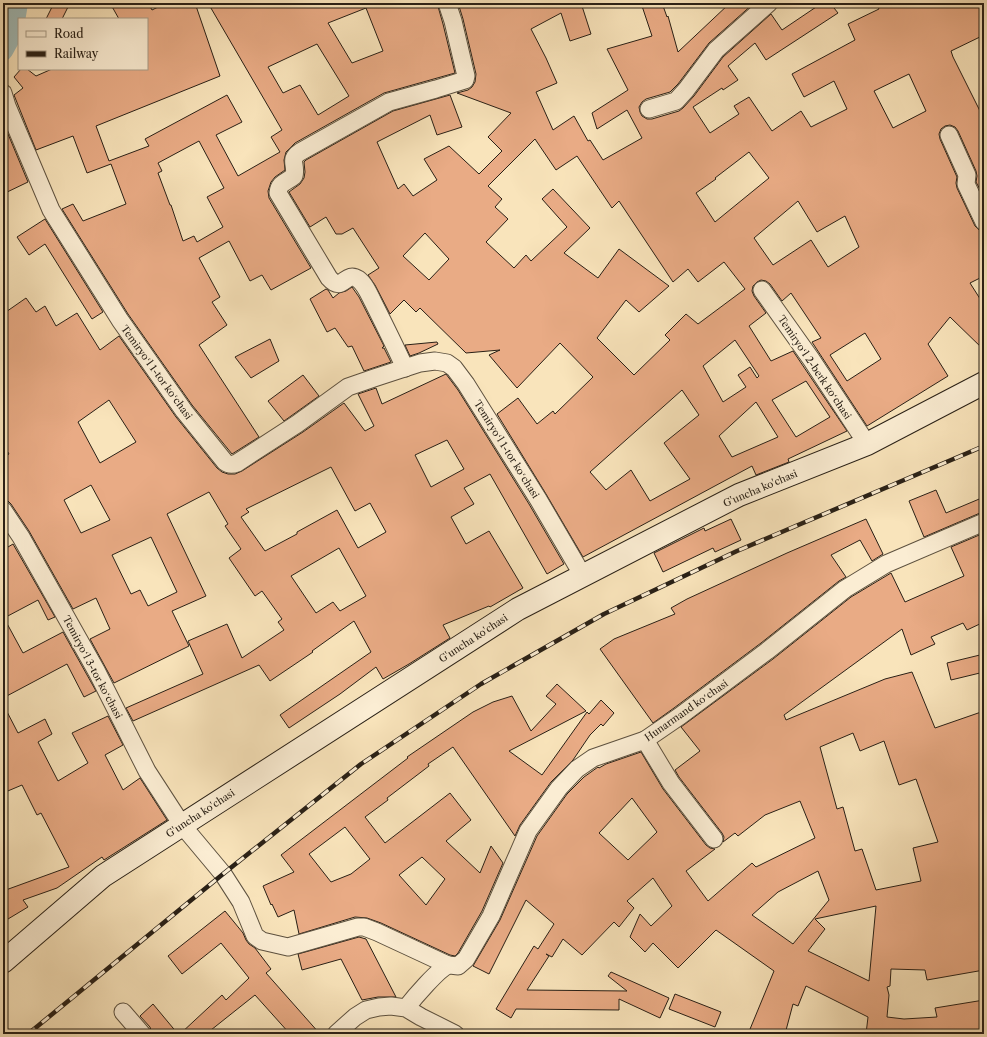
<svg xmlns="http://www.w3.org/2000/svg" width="987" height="1037" font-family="'Libre Caslon Text',serif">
<rect width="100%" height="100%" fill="#f9e4bb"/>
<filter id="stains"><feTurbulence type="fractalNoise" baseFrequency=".005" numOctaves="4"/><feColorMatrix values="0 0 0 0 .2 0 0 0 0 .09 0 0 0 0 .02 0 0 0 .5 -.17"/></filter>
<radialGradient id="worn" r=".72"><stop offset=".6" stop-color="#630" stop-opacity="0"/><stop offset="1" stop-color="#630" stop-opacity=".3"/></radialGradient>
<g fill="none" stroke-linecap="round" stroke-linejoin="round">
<polyline stroke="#a1bcb9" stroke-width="20" points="3,51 13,33 18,3"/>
</g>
<g fill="#e9ab85" stroke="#292016" fill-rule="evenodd">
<polygon points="54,3 70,3 62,19 46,19"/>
<path d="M110 3H148L152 10 166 3H195L220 76 96 126 109 161 149 146 145 139 227 95 242 122 216 135 238 176 280 152 271 137 282 130 208 3H437L443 24 455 73 384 93 295 143 286 152 284 160 285 170 275 177 271 182 268 191 269 198 311 268 271 290 262 275 250 281 229 241 199 258 220 297 212 302 227 325 199 345 259 437 232 454 192 405 128 314 62 209 73 204 83 221 126 204 111 164 87 173 73 136 36 150 14 95 23 88 14 77 21 69H27L36 76 52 69H147V19H119ZM366 8 383 51 352 63 328 23ZM317 44 349 96 318 115 300 85 283 93 268 67ZM199 141 224 188 207 197 223 227 197 242 194 236 183 241 171 205H170L158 173 162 171 158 163Z"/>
<path d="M458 3H581L591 34 570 41 561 13 531 29 546 58 557 83 536 92 553 130 574 116 588 141 590 140 603 160 642 138 627 110 597 129 592 113 628 90 607 49 652 36 641 3H662L667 17 668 16 678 52 730 3H754L709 43 678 84 670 92 646 99 642 102 639 107 640 112 642 116 647 119H652L679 111 683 108 694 96 723 57 771 14 782 30 822 3H830L838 13 766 60 755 43 728 66 738 80 723 90 722 88 693 107 710 133 739 114 734 106 749 97 772 131 801 111 811 127 847 109 834 81 804 97 792 74 855 40 848 24 879 9 876 3H984V35L951 51 953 57 984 119V197L976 182 977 176 976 171 958 131 955 127 950 125 945 126 941 129 939 134 940 139 957 177 956 183 957 188 975 226 979 230 984 232V276L970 283 984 305V350L950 317 928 344 948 376 867 426 812 342 821 338 791 293 782 301 770 284 766 281 761 280 757 282 753 286 752 291 754 296 766 313 749 326 771 361 793 351 847 431 788 459 789 462 756 475 752 466 583 557 546 494 497 414 518 398 537 424 553 411 555 414 593 377 560 343 517 388 489 355 500 350 466 353 420 308 416 312 404 300 390 314 375 285 368 275 379 268 353 228 342 234H336L326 217 310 227 289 192 300 184 304 178 305 172 304 162 306 160 393 111 450 95 462 127 437 135 430 115 377 142 398 189 404 184 413 196 437 180 424 159 449 146 479 174 502 151 488 137 511 113 457 93 468 90 472 87 475 82 476 74 463 19ZM909 74 926 111 893 128 874 91ZM535 139 556 170 577 156 612 208 619 201 673 282 688 269 698 282 724 262 745 289 698 324 686 314 665 335 670 340 634 375 597 338 626 300 639 312 669 286 619 249 598 278 564 253 590 228 553 189 542 199 567 227 531 261 526 255 514 268 486 242 508 219 495 207 502 199 488 186ZM749 152 769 178 715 222 696 193 716 179 715 178ZM798 201 817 232 845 216 859 247 828 267 811 240 773 265 754 238ZM425 233 449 259 429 280 403 256ZM865 333 881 359 847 381 830 355ZM735 340 759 376 757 378 750 367 738 375 746 387 723 402 703 366ZM806 381 830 417 796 437 772 400ZM682 390 699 415 664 443 690 479 650 501 631 470 606 490 590 472ZM756 402 778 437 732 457 719 436Z"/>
<polygon points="3,122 28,182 3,194"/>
<polygon points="45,219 103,312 92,319 45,244 29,255 17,237"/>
<polygon points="352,287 359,297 384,346 382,348 384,348 391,362 364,371 352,346 348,347 335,328 327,332 310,299 326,289 328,290 333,298 339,293 346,291"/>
<path d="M26 298 36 312 45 306 56 326 77 313 100 350 119 336 176 417 217 468 222 472 228 474H235L242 471 303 432 344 403 365 431 374 426 358 394 376 388 382 404 446 374 458 390 529 504 564 564 547 574 490 474 464 488 474 504 451 517 466 544 489 531 523 588 490 607 489 606 443 625 450 638 409 664 383 679 376 667 340 694 289 728 280 715 371 652 354 621 312 651 313 652 270 681 259 665 133 721 126 708 203 674 188 641 227 624 242 658 284 630 278 622 282 619 262 591 255 596 229 558 241 549 225 526 228 524 209 492 167 514 206 596 172 611 189 646 114 683 90 639 110 629 96 598 73 609 29 531 11 504 8 501 3 500V458L9 454 3 444V314ZM109 400 136 442 100 463 78 422ZM447 440 464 469 431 487 415 455ZM331 467 355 511 370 503 386 532 358 548 337 510 297 532V534L265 551 241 517 249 512 246 509ZM91 485 110 520 81 533 64 500ZM151 537 177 592 148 606 140 590 131 594 112 555ZM339 548 366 596 340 611 333 602 316 613 291 576Z"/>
<polygon points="270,339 279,361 251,378 235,357"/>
<polygon points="437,342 438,344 419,353 410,356 405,345"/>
<polygon points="303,375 319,396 284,421 268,401"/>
<polygon points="936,490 946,513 984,497 984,512 980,513 924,537 909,501"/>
<polygon points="731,519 741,540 715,552 713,548 663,572 654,553 704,528 705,531"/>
<polygon points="866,519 883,554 872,561 860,540 831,555 846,577 839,581 761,643 674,708 653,723 600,649 614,639 675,614 671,608 687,599 787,553"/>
<path d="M984 533V622L967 630 963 623 931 637 935 644 911 655 902 629 784 715 786 720 885 679 912 672 935 728 984 711V970L927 980 925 970 891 969 890 986 887 987 889 995 887 1017 904 1019 937 1017 935 1008 984 1000V1034H866L868 1017 806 986 798 1006 793 1004 785 1034H748L774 971 716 930 678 968 653 943 645 952 630 937 640 914 651 926 672 906 653 878 627 901 634 908 619 927 614 922 582 955 563 939 552 957 546 954 549 956 527 990 627 991 608 976 611 972 669 998 660 1018 619 999V1010L516 1009 511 1018 496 1009 534 946 538 949 554 924 526 900 489 974 473 966 500 920 537 836 567 794 584 777 598 767 599 768 606 764 641 752 663 789 706 845 710 848 715 849 686 871 708 901 752 863 756 867 815 838 800 801 765 815 738 836 735 833 723 842 724 837 722 833 679 777 675 770 700 751 681 727 773 659 851 597 891 573 905 602 964 576 951 547ZM853 733 860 751 884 741 899 785 916 779 938 842 913 848 921 881 876 890 862 849 855 851 843 807 837 809 820 747ZM632 798 657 832 628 860 599 833ZM818 871 829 900 793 944 752 915 778 892ZM876 906 869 981 808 951 825 929 815 919Z"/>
<polygon points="13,544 55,617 48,620 38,600 4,618 23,653 63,632 96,691 84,697 67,664 3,698 3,550"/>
<polygon points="984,654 984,672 951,680 947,663"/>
<path d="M557 684 586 711 509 751 542 775 587 712 589 714 601 700 614 713 603 726 601 724 590 735 573 760 551 782 520 825 515 836 453 747 428 764 429 766 387 798 388 800 365 817 385 843 450 793 471 820 446 841 480 873 491 846 503 863 482 911 458 953 455 956 450 955 381 923 367 918 355 917 299 934 294 910 278 917 272 904 271 905 263 886 294 872 281 855 408 758 407 757 473 712 493 702 512 696 531 731 556 704 546 696ZM345 827 370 859 351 874 331 882 309 854ZM422 857 445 879 426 905 399 875Z"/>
<polygon points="3,704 18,733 45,719 52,734 38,742 58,781 88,763 72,733 108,716 123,745 105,755 123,790 140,778 167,820 104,860 102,857 57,888 23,900 28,907 3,922 3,891 69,867 41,813 37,815 22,785 3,793"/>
<polygon points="225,911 243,933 246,940 249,944 255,948 271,969 266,973 320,1034 290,1034 255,995 206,1034 180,1034 222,995 226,1000 249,978 221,943 182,974 168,956"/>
<polygon points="359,937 366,939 396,997 378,997 362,1000 341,959 302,970 298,954"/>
<polygon points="675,994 721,1012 715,1027 669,1009"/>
<polygon points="153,1004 178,1034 152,1034 150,1027 140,1016"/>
</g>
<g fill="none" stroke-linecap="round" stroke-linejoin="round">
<defs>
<g id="street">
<path d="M3 93 7 106 51 210 120 320 184 411 225 462C229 465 232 465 237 463L297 424 348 387 374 378 420 363 435 361 447 363 454 368 466 384 538 499 583 576"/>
<polyline points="649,109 676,101 686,90 716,50 769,3"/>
<polyline points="949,135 967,175 966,184 984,222"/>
<polyline points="762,290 811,359 867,444"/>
<path d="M405 368C395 346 384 324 373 302 369 294 365 284 358 279 345 270 343 294 329 278L278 193C279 182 287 182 294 176 297 164 288 160 300 152L389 102 436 89 465 80 466 76 453 21 447 3"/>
<polyline points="3,510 21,537 97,672 147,771 182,825 223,874 241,902 255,936 262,941 288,947 358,927 364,927 377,932 448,965"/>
<polyline points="645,740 671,783 714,839"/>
<path d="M406 1008C413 999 439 968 449 965 451 965 455 966 458 966L466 959 491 916 528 831 559 788 577 769 593 758 645 740 680 716 767 651 845 589 886 564 984 522"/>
<polyline points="123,1012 142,1034"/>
<polyline points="336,1034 355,1017 366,1010 379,1007 391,1006 406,1008 421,1017 455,1034"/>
</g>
<polyline id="secondary" points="3,962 103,876 518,609 739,495 867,444 984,383"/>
</defs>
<use href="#street" stroke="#5d513f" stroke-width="19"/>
<use href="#secondary" stroke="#292016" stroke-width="24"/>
<use href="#street" stroke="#fbedd3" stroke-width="17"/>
<use href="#secondary" stroke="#fbedd3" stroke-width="22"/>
<defs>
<polyline id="rail" points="28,1034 223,874 361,764 481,684 604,614 737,551 984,446"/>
</defs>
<use href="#rail" stroke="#292016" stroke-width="4.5"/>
<use href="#rail" stroke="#fbedd3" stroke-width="3" stroke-dasharray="9" stroke-linecap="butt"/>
</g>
<g text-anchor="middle" stroke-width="4" stroke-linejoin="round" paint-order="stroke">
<g font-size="10" fill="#292016" stroke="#fbedd3">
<text transform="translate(815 367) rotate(56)" y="4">Temiryoʻl 2-berk koʻchasi</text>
<text transform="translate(157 372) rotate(54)" y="4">Temiryoʻl 1-tor koʻchasi</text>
<text transform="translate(507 449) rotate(58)" y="4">Temiryoʻl 1-tor koʻchasi</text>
<text transform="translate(760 488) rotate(-23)" y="4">G'uncha ko'chasi</text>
<text transform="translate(473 638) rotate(-33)" y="4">G'uncha ko'chasi</text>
<text transform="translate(93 667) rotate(62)" y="4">Temiryoʻl 3-tor koʻchasi</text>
<text transform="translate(686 710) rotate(-35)" y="4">Hunarmand koʻchasi</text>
<text transform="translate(200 813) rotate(-33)" y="4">G'uncha ko'chasi</text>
</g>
</g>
<rect width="987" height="1037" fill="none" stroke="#f9e4bb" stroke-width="16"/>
<rect x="4" y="4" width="979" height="1029" fill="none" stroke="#292016" stroke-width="2"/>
<rect x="8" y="8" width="971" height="1021" fill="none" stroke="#292016"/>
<rect x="18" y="18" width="130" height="52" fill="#fbedd3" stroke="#a79b87"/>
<rect x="26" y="31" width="20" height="6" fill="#fbedd3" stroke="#a79b87"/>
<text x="54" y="38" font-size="12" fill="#292016">Road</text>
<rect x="26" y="51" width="20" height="6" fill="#292016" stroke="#a79b87"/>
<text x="54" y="58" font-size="12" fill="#292016">Railway</text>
<rect width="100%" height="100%" filter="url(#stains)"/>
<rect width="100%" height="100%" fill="url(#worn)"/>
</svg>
